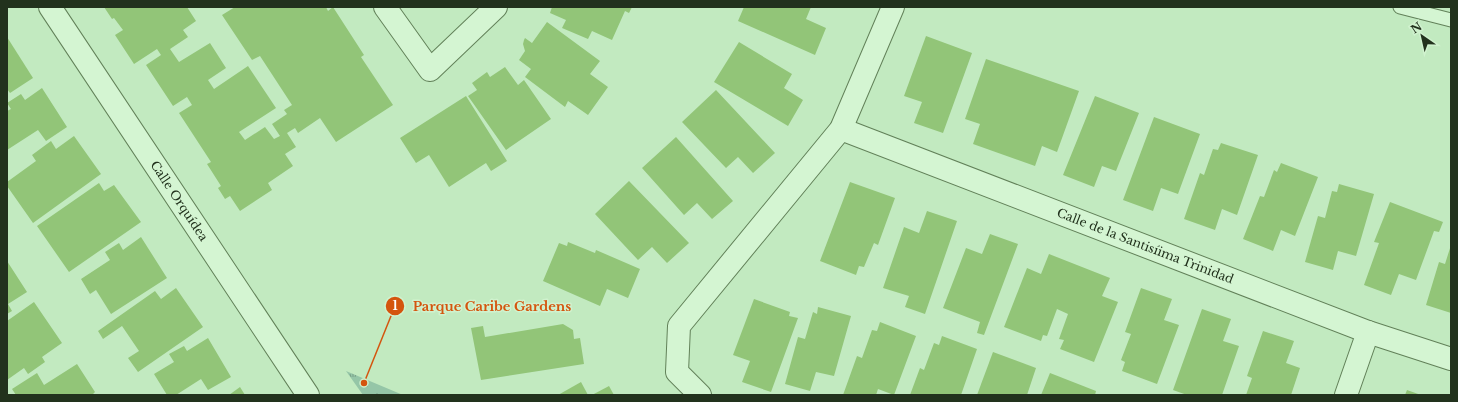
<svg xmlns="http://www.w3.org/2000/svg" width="1458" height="402" font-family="'Libre Baskerville',serif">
<defs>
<pattern id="park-tufts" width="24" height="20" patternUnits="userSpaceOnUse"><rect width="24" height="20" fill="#95c6a7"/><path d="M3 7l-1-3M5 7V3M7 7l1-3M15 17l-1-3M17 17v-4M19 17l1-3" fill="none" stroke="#79a187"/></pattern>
</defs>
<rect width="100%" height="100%" fill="#c2eac0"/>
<polygon fill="url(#park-tufts)" points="346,371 403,395 363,395"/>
<g fill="#92c578">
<polygon points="104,7 187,7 196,21 183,30 188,37 170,49 179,62 210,43 226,68 208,80 214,89 248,66 276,108 239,132 245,140 265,127 274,139 280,136 272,124 287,114 284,110 292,105 260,56 252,60 222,15 235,7 326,7 328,11 333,7 364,55 361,57 393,105 336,142 320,118 298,133 295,128 287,133 296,147 285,154 293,166 268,183 272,190 240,211 230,196 225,199 218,188 221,186 207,164 211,162 179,113 192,105 187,97 173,106 146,65 161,55 157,49 134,64 115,35 123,30 114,18 112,19"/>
<polygon points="552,7 632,7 629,13 625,11 612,40 592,31 588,39 562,28 566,20 550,13"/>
<polygon points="744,7 811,7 806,19 826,28 815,55 738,21"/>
<polygon points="547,22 600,61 590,74 608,87 588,115 568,101 565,107 525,77 531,69 519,60 525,51 523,44 524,40 525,38 532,43"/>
<polygon points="926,36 972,53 943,133 914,123 922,102 904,96"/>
<polygon points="7,37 33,78 10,93 7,89"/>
<polygon points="739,42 792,74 784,88 803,100 788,126 714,82"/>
<polygon points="986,59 1079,91 1057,152 1042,146 1035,166 973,144 980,124 965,119"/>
<polygon points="505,67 518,85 524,80 551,119 506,150 468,96 477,90 472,83 487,72 490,77"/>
<polygon points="42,88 67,127 46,141 38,130 7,150 7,111 11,109 7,103 21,94 25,100"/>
<polygon points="716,90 775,153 753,173 738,157 726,168 682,122"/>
<polygon points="466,96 507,161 491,171 486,163 449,187 429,155 416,163 400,138"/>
<polygon points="1095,96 1139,113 1116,171 1102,166 1094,187 1063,175"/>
<polygon points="1154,117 1200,134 1178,194 1161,188 1153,211 1123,200"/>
<polygon points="74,136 101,174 33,223 7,186 7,182 36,161 32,155 51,141 56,149"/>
<polygon points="676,137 733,201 712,219 697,203 684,215 642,168"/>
<polygon points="1221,143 1258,155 1237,215 1222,209 1215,230 1184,219 1200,173 1204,175 1213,149 1218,150"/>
<polygon points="1281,163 1318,177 1295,236 1281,230 1273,251 1243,239 1260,196 1264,197 1274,170 1277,172"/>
<polygon points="629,181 689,243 667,263 652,247 638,260 595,214"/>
<polygon points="850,182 895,198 878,245 874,243 864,267 859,266 856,275 820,261"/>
<polygon points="99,183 104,191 114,185 141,222 69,272 37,226"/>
<polygon points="1339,184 1374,194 1356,256 1338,251 1333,270 1305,262 1318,216 1325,218 1332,191 1337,192"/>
<polygon points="1390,202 1443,222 1439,232 1434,231 1416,280 1399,274 1391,295 1364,285 1379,243 1374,242"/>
<polygon points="927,211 957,221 925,314 905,307 909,296 883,288 904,227 919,233"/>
<polygon points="990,234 1018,244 984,335 977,333 980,322 943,308 966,248 982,254"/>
<polygon points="141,237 167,278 111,314 96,290 90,294 81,279 110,260 105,252 119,243 123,250"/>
<polygon points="568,242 595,253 596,250 640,269 628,298 607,289 600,306 543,281 559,243 567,246"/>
<polygon points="1451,245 1451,313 1426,305 1439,262 1445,264"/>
<polygon points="1049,254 1110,278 1102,296 1118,302 1094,362 1060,349 1064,340 1059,339 1068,314 1057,309 1047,336 1043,335 1041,341 1004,327 1027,268 1041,274"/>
<polygon points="7,261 27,292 8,304 12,311 7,314"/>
<polygon points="176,288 203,327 138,372 128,358 139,351 122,326 103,339 98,331 155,291 161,299"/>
<polygon points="1141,288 1172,299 1164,320 1179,325 1157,384 1122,371 1125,362 1121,360 1131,334 1125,332"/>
<polygon points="754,299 790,312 789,316 798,318 771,392 742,382 750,361 733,355"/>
<polygon points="34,302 62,343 42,357 45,362 28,374 24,368 7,380 7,321"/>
<polygon points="818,307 851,316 834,376 816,372 810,391 785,384 798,337 805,339 813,312 817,314"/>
<polygon points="1202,309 1231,319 1223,341 1239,346 1222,395 1187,395 1173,390"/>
<polygon points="880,322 916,336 894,395 878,389 876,395 843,395 857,356 862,358 872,330 877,331"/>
<polygon points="563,324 573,330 574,339 580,338 584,364 481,380 471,328 483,326 485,337"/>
<polygon points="1263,331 1294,341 1286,363 1300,368 1291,395 1246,395 1252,378 1247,376"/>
<polygon points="942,336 977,349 961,395 910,395 920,368 924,370 934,343 939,345"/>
<polygon points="208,338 231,377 208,390 201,379 176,395 167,395 154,374 174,362 169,354 184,346 187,351"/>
<polygon points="993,352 1036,368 1027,395 977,395"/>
<polygon points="77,364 95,392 92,395 16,395 12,389 37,373 44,385"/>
<polygon points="1050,373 1096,391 1095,395 1041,395"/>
<polygon points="581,382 588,395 558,395"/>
<polygon points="609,386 614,395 592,395"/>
<polygon points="240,387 245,395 229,395"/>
<polygon points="1407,390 1421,395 1405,395"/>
</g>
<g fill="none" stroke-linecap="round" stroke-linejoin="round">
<defs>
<polyline id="lane" points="1400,7 1451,20"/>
<g id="street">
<path id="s1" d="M50 7 308 395"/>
<polyline points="385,7 430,70 496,7"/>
<path id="s2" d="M841 129 1368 332 1451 359"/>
<polyline points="700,395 677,372 679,326 841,129 893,7"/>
<polyline points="1346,395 1368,332"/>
</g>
</defs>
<use href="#lane" stroke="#628159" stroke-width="15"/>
<use href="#street" stroke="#628159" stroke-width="24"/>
<use href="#lane" stroke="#d4f5d2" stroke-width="13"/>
<use href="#street" stroke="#d4f5d2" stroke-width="22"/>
</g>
<g text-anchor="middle" stroke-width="3" stroke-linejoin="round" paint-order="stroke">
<g font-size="12" fill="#22321d" stroke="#d0f2ce">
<text dy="4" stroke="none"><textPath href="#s1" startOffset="233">Calle Orquídea</textPath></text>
<text dy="4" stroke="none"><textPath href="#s2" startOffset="326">Calle de la Santisíima Trinidad</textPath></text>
</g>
</g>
<path fill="none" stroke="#d4550e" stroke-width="1.5" d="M364 383L395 306"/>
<g fill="#d4550e" stroke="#d0f2ce" stroke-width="1.5">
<circle cx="364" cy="383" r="4"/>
<circle cx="395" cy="306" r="10"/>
</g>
<g font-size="12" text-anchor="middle" font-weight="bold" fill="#fff">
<text x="395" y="310">1</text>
</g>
<g font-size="13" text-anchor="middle" font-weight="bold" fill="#d4550e" stroke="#d0f2ce" stroke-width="3" stroke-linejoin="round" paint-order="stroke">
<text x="492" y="311">Parque Caribe Gardens</text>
</g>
<rect width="1458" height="402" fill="none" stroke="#22321d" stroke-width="16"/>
<g transform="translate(1422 36) rotate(326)" stroke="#d0f2ce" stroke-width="3" paint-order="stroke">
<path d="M0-3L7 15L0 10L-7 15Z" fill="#22321d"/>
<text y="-6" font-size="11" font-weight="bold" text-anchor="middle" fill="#22321d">N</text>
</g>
</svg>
